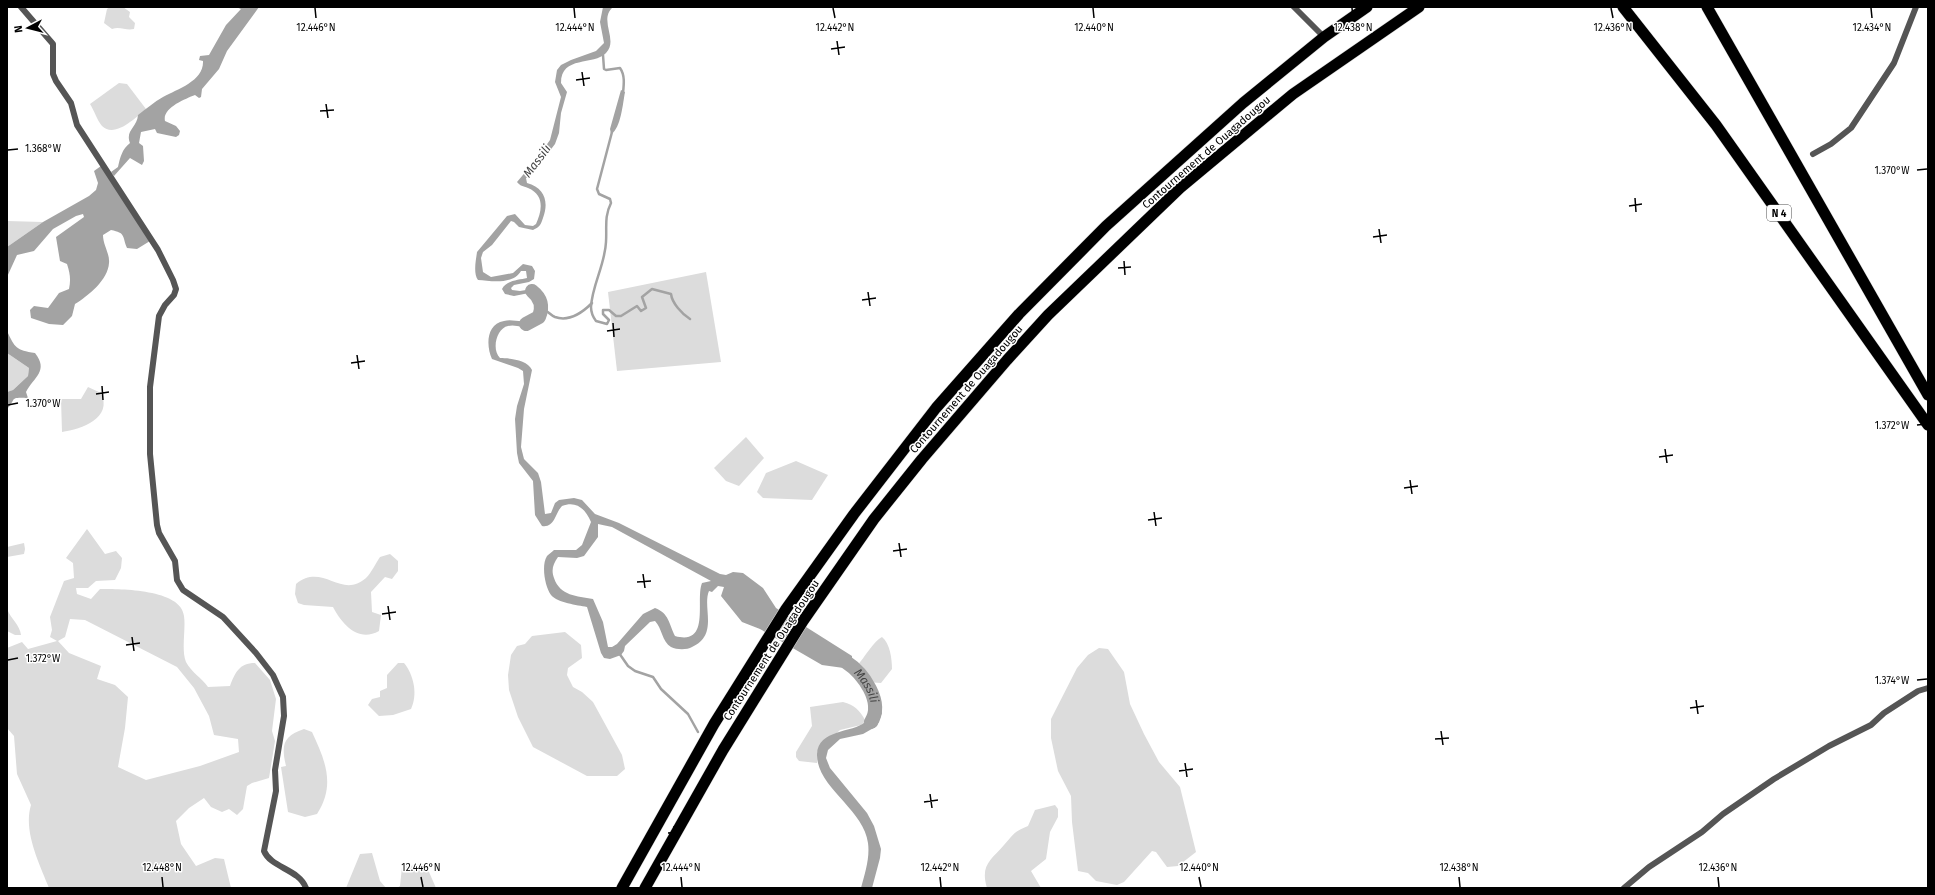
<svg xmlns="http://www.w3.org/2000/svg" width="1935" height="895" font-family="'Fira Sans',sans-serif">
<rect width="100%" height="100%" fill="#fff"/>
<g fill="#dcdcdc" fill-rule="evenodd">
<path d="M110 7H123L130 12 129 17 135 23 134 29C126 31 120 26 112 29L104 23 107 9Z"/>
<path d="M119 83 127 84 146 109C136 117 115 139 102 126 97 120 94 110 90 104Z"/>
<polygon points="7,221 43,222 7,247"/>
<polygon points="706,272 721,362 617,371 608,292"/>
<polygon points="7,353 29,368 28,376 13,390 7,392"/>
<path d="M88 387 101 393C113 418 82 429 62 432L61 399H81Z"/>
<polygon points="746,437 764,458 739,486 726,481 714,468"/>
<polygon points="796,461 828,475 812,500 763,498 757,492 766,473"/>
<path d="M87 529 105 554 116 551 122 558 121 568 115 580 96 581 88 588H76L77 594 91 599 100 589C121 589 181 589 184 616 186 629 181 650 186 662 191 672 202 678 208 687L230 686C235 673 239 663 255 663L270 680 276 699 272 731 275 741 269 778 252 783 247 786 243 809 237 815 229 809 222 812 211 807 204 798 189 808 176 821 181 844 196 866 215 858 224 859 231 888H49C39 863 23 831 31 805L17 774 14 736 7 728V648L22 642 28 649 57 641 50 637 52 630 50 617 64 581 74 578 73 563 66 558ZM70 619 85 620 177 667 194 688 209 716 214 735 238 739 239 752 200 766 146 780 118 767 125 728 128 697 115 685 97 679 101 666 69 653 58 641 65 637Z"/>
<polygon points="24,543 25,549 24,554 7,557 7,547"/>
<path d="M390 554 398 561V571L392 579 385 577 371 592 372 612 381 615 379 631C358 643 342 624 333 607L304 605 298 603 295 594 296 584C323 562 341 600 366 578 372 572 375 564 380 557Z"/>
<path d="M7 609C11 619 20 625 21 635H15L7 631Z"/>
<polygon points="565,632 581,645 582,658 568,668 567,675 573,687 582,692 593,702 622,755 625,769 617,776 587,776 533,747 518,717 509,690 508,675 511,655 517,646 525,644 532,636"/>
<path d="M882 637C890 643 892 659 892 669L881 683 866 682 859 674 861 673 857 666C864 658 874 641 882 637Z"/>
<polygon points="1099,648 1108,649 1124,672 1130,704 1144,734 1159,762 1180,787 1196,852 1178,866 1167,867 1156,852 1152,851 1124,882 1117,885 1096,881 1088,873 1078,871 1072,822 1071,796 1058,771 1051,738 1051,719 1077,668 1088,655"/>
<path d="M398 663H404C414 675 418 695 411 709L393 715 379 716 368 705 372 699 380 697V691L387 688V675Z"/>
<path d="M843 702C855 705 859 710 866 721L861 725 840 730 817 752V763L799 761 796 757V752L812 726 810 707Z"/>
<path d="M304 729 312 732C325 760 336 785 317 814L305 817 288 812 281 767 286 766C281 745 283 736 304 729Z"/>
<path d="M1055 805 1058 809V817L1050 832 1046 859 1031 871 1041 888H987C980 865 991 860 1004 845 1014 834 1013 832 1028 826L1035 810Z"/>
<polygon points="372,853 380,881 386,888 346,888 360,854"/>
<polygon points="423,864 429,872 436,888 397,888 400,886 402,867"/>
</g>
<g fill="#a3a3a3" fill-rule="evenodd">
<path d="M236 7H259L227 51 219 69 202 89 201 97 199 98 195 95C185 99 162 108 165 121L176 126 180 131 179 135 176 137 157 133 155 129 141 132 139 143 143 146 144 161 142 165 130 158 114 176 111 172 118 167C120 158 122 149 130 143 125 130 137 128 138 115 146 109 154 102 163 97 178 89 204 81 203 61L199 60 200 56 209 55 226 25 241 9Z"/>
<path d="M603 7H613C598 20 619 40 606 53 594 66 561 55 561 83L567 92 561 113 559 133 555 144 530 177 526 178 527 183C545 188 549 202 543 218 541 224 540 227 533 230L519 227 514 222 511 221 492 245 483 252 481 258 483 272 491 277 513 273 523 264 532 266 535 271 534 279 529 282 514 285 511 288 512 290 520 291 532 289C538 293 542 297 542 305L540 306 529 293 514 296 505 294 502 289C507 280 519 280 527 278L526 271H521C513 285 491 281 478 280 473 273 476 260 477 252L507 216 515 214 525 225 533 226 536 224C542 211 545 195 528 188 523 186 520 186 517 182L538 157 550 140 561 97 555 82 557 70 561 65 571 60 596 51 604 43 600 22Z"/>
<path d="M621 90 625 92C623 102 621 129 611 134L610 129Z"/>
<path d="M101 166 150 241 137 249 127 248C122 236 126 233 111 230L103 235C103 245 110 254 109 263 108 280 88 296 75 304L72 316 63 325 49 324 31 318 30 310 34 306 48 308 59 293 69 289C71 280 70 273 67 264L60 261 56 237 84 217 83 214 76 216 53 229 34 251 17 255 7 277V247L43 222 89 196 96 190 98 183 94 171Z"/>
<path d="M539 313 542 314V320L531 328C524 328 515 324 508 326 497 328 491 349 500 358 510 358 528 360 532 370L524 409 521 447 524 459 538 473 541 482 545 514 551 513 555 503 559 500 574 498 582 500 595 514 619 523 720 574 726 575 733 572 743 573 763 588 776 608 852 656V662L861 673 858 675 851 669 822 665 760 629 742 622 721 596 724 587 718 586 712 592 709 591C702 607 719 635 692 647 687 650 677 650 671 647 662 642 662 628 655 621L650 622 625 646 624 651 621 655 610 659 604 658 601 653 587 607C577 605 558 603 551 595 545 587 541 565 547 556 549 554 552 552 554 550H576L582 545 591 522C586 510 577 500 562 506 555 513 555 528 542 526L535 515 533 481 519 463 517 453 515 419 517 406 524 384 523 371 518 368 492 359C486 346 486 324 504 321 511 319 518 322 525 321 531 320 534 316 539 313ZM598 524 612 527 711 581 702 583C695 600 711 646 675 636 669 624 669 613 655 608L643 614 617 644 612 647H608L603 622 593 599C577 596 560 596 554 578 551 570 553 564 558 557L577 558 584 556 598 537Z"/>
<path d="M7 331C15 348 16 350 35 353 49 371 34 377 26 392L28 398C8 397 17 399 7 409V392L13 390 28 376 29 368 7 353Z"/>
<path d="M875 703 877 708 880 709 882 713 877 726 863 734 840 739 828 750 826 758 830 768 867 813 874 826 881 849 880 858 872 888H861C865 873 870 858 868 843 864 809 816 787 817 754 818 729 853 733 865 722 869 717 870 711 870 705Z"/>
</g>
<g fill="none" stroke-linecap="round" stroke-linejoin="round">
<g stroke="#a3a3a3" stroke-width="2.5">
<path d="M603 55 604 69 606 70 620 68C625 75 624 84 623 93"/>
<path d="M612 132 597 189 599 194 610 199 611 203C604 217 607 227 606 242 605 265 592 285 591 307 591 312 593 317 596 321L607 324 609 320 603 314V310H609L616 316H621L637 306 641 311 646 308 642 297 652 289 671 294C672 303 682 314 690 319"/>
<path d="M542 310C548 310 550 315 555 317 569 322 583 312 592 303"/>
<polyline points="619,653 628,666 635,671 653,677 661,689 688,714 698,732"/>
</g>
<g stroke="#a3a3a3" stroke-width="14">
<path d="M526 324 539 317C543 307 541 298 532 291"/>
<path id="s1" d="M846 662C863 673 884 702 871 722"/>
</g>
<defs>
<g id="trunk">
<polyline points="1623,7 1716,125 1928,425"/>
<polyline points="1707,7 1928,395"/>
<polyline points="622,888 714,724 786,609 854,514 936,408 1019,314 1106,226 1243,103 1324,37 1367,7"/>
<polyline points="645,888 723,750 803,621 874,519 922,459 1007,360 1048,315 1180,188 1293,94 1419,7"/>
</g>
</defs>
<use href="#trunk" stroke="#dbdbdb" stroke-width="12"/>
<g stroke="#555" stroke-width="6">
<path d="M21 7 53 44V74L56 81 71 103 77 125 158 250 173 280 176 289 174 295 165 305 159 316 150 387V454L157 525 159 533 175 561 177 580 183 590 223 617 256 653 273 675 283 697 284 716 275 770 276 791 264 851C271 868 299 869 306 888"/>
<polyline points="1294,7 1324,37"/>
<polyline points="1813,154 1831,144 1851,128 1894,63 1916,7"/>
<polyline points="1624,888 1649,867 1702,832 1723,814 1774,779 1829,746 1871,725 1884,713 1918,691 1928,688"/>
</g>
<use href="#trunk" stroke="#000" stroke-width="11"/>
</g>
<path fill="none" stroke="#000" stroke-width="1.5" d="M315 8 316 18M574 8 575 18M833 8 835 18M1093 8 1094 18M1352 8 1353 18M1611 8 1613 18M1871 8 1872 18M837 41 839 55M831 49 845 47M582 72 584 86M576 80 590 78M326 104 328 118M320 111 334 110M8 150 18 149M1917 170 1927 169M1635 198 1636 212M1629 206 1642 204M1379 229 1381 243M1373 237 1387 235M1124 261 1125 275M1118 268 1131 267M868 292 870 306M862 300 876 298M613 323 614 337M607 331 620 329M357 355 359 369M351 363 365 361M102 386 103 400M96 394 109 392M8 405 18 403M1917 425 1927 424M1665 449 1667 463M1659 457 1673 455M1410 480 1412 494M1404 488 1418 486M1154 512 1156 526M1148 520 1162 518M899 543 901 557M893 551 907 549M643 574 645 588M637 582 651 581M388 606 390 620M382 614 396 612M132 637 134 651M126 645 140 643M8 660 18 658M1917 680 1927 679M1696 700 1698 714M1690 708 1704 706M1441 731 1443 745M1435 739 1449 738M1185 763 1187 777M1179 771 1193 769M930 794 932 808M924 802 938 800M674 826 676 839M668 833 682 832M162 877 163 887M421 877 423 887M681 877 682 887M940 877 941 887M1199 877 1201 887M1459 877 1460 887M1718 877 1719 887"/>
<g text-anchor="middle" stroke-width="3" stroke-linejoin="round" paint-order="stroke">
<rect fill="#fff" stroke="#4c4c4c" stroke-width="1" x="1767" y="205" width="24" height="16" rx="3"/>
<g font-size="10" font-weight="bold" fill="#000">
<text x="1779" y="217">N 4</text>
</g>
<g font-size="11" fill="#000" stroke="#fff">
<text transform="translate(1206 152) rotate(-41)" y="4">Contournement de Ouagadougou</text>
<text transform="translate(966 389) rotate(-49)" y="4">Contournement de Ouagadougou</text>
<text transform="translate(771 650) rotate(-57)" y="4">Contournement de Ouagadougou</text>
</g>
<g font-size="12" font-style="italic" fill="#444" stroke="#fff">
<text transform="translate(537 161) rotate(-53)" y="4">Massili</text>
<text dy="4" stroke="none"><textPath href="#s1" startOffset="32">Massili</textPath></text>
</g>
</g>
<g font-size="10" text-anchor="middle" fill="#000" stroke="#fff" stroke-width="3" stroke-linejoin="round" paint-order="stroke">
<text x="316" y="31">12.446°N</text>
<text x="575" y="31">12.444°N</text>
<text x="835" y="31">12.442°N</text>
<text x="1094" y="31">12.440°N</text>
<text x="1353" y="31">12.438°N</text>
<text x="1613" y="31">12.436°N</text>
<text x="1872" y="31">12.434°N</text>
<text x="43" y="152">1.368°W</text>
<text x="1892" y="174">1.370°W</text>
<text x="43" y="407">1.370°W</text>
<text x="1892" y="429">1.372°W</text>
<text x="43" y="662">1.372°W</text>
<text x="1892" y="684">1.374°W</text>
<text x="162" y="871">12.448°N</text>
<text x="421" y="871">12.446°N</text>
<text x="681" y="871">12.444°N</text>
<text x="940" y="871">12.442°N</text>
<text x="1199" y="871">12.440°N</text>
<text x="1459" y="871">12.438°N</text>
<text x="1718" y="871">12.436°N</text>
</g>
<rect width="1935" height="895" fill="none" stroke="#000000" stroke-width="16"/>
<g transform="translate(28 28) rotate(263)" stroke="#ffffff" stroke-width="3" paint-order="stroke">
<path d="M0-3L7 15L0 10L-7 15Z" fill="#000000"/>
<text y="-6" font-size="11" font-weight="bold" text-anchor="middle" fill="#000000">N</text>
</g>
</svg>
